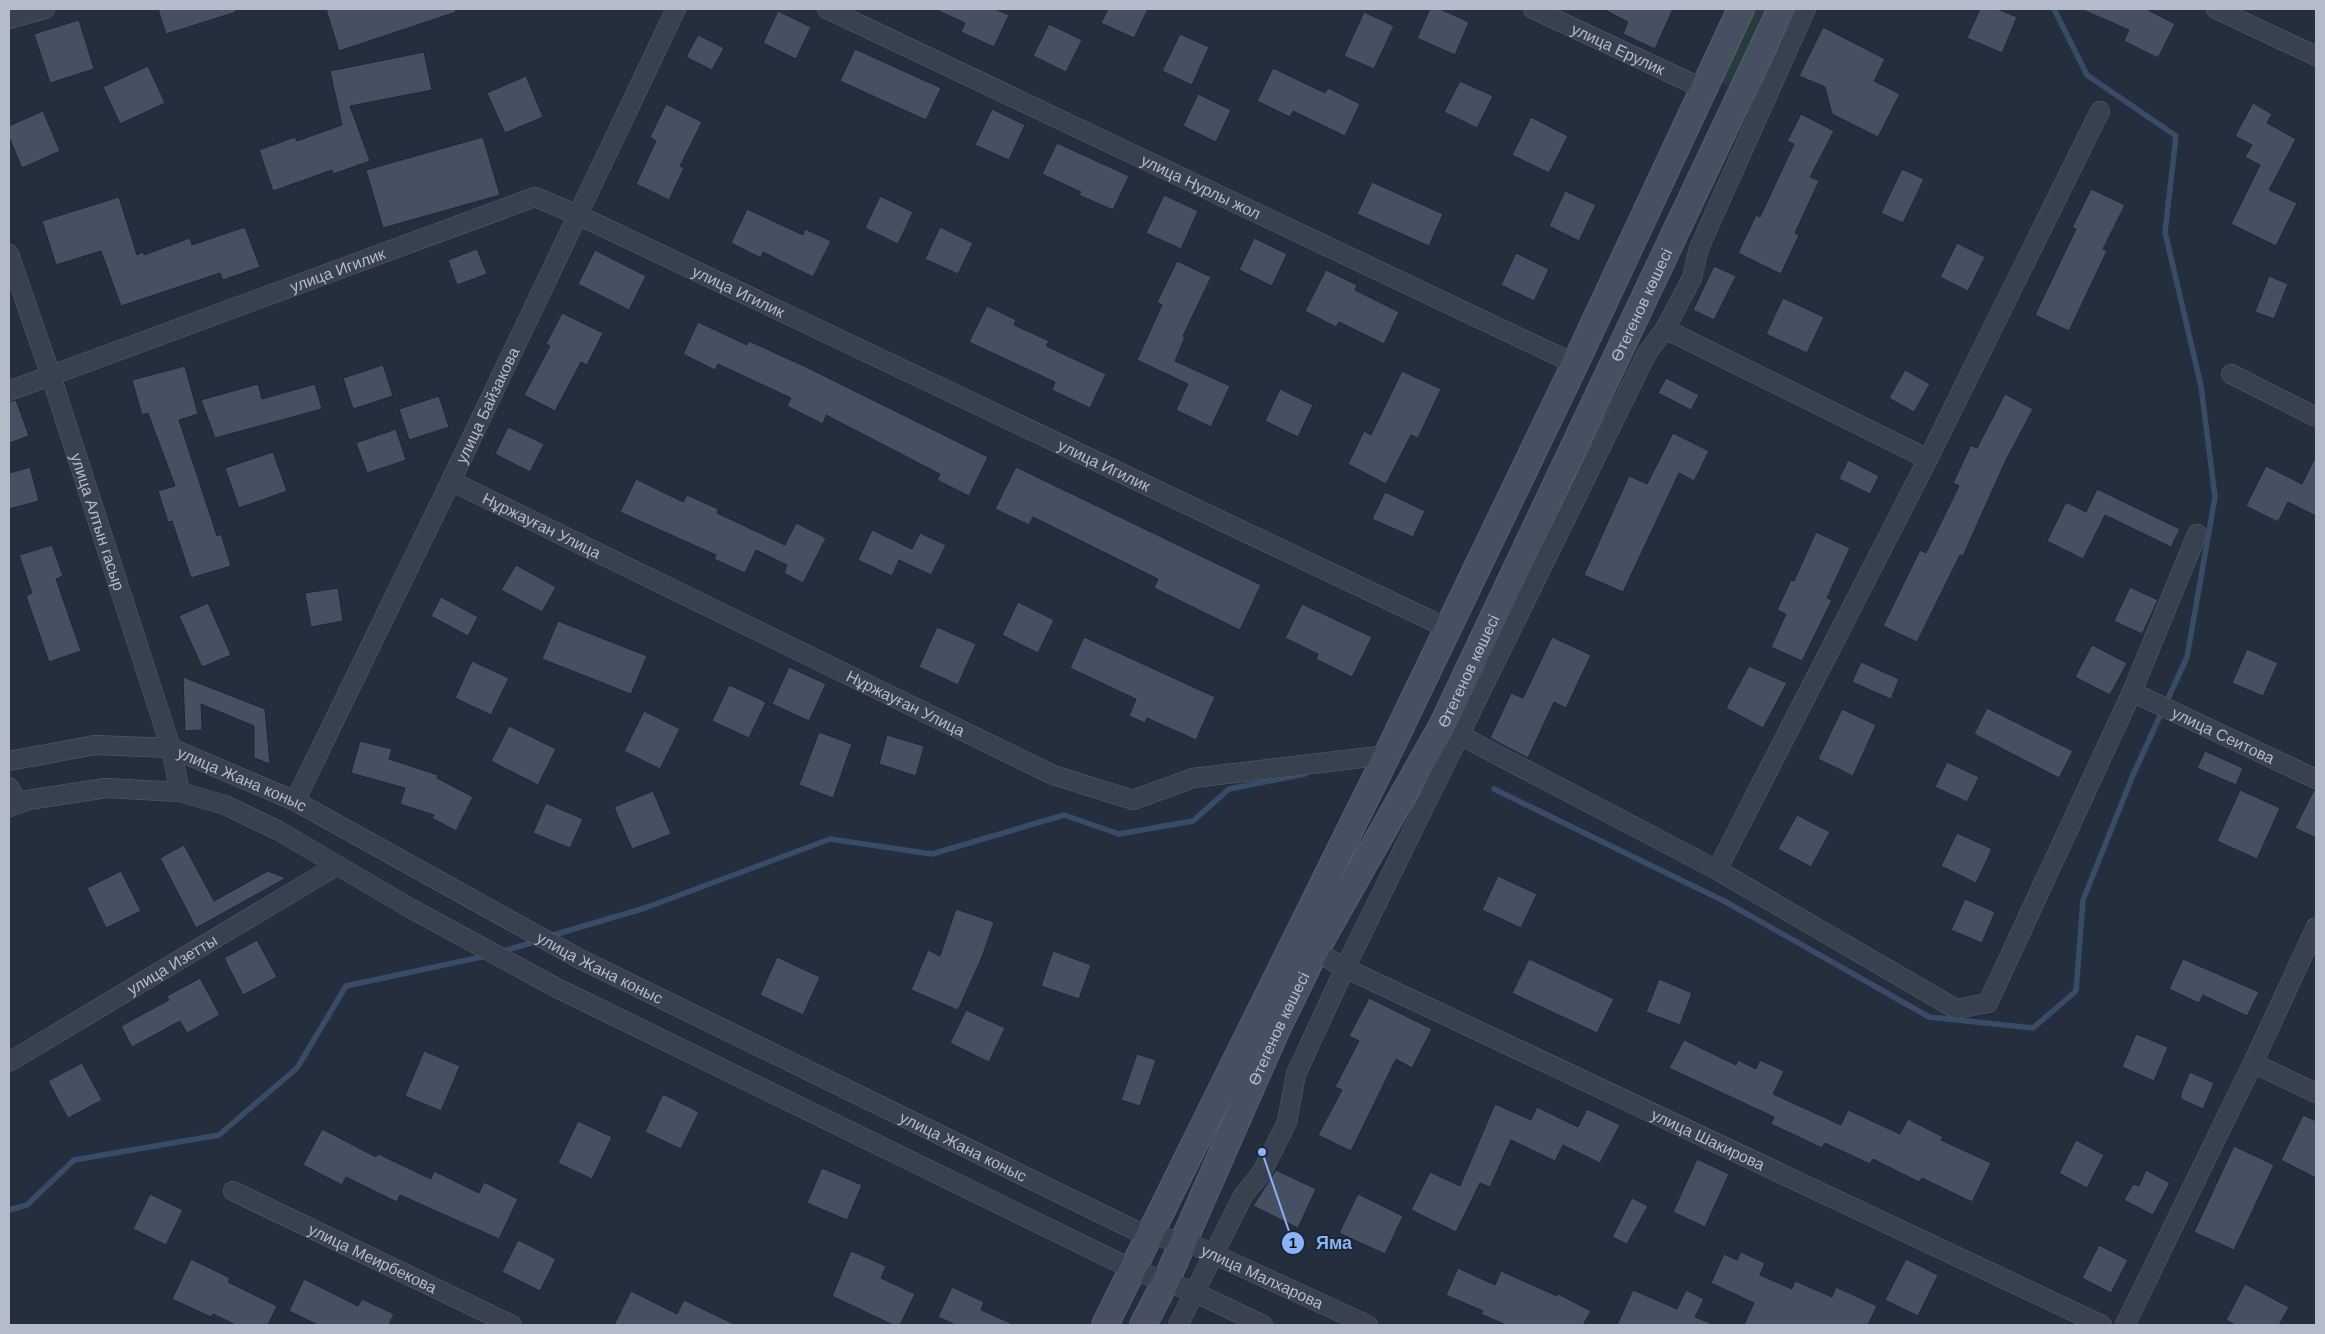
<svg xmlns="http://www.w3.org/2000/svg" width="2325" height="1334" font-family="Helvetica,sans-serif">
<rect width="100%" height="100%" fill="#242f3e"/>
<polygon fill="#263c3f" points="1753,9 1766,9 1729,86 1718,80"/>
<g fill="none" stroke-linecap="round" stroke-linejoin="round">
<g stroke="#394c67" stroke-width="5.5">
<polyline points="1494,789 1726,902 1929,1017 2033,1028 2076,991 2083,900 2133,775 2187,657 2215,497 2201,386 2165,232 2176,136 2087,75 2054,9"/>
<polyline points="550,936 645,908 830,839 932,854 1064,815 1119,834 1193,821 1229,789 1305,774"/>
<polyline points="500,952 537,941"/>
<polyline points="9,1210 27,1205 74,1160 219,1135 297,1068 346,986 486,956"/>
</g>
</g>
<g fill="#455162" stroke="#1f2835">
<polygon points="158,9 235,9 236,12 166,34"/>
<polygon points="326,9 455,9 456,12 339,51"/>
<polygon points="935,9 995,9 1009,15 994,47 961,32 965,23"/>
<polygon points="1108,9 1148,9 1134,38 1101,23"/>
<polygon points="1430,9 1440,9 1469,22 1455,55 1417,38"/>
<polygon points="1603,9 1673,9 1655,49 1623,34 1628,22"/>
<polygon points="1980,9 1997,9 2017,17 2002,53 1967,38"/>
<polygon points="2081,9 2146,9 2175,24 2158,58 2124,41 2129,30"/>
<polygon points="778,11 811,27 796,59 763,43"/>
<polygon points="1364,12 1394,26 1374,69 1344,56"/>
<polygon points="79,20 94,69 50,83 34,34"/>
<polygon points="1049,24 1082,40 1066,72 1033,56"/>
<polygon points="1823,27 1885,59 1874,81 1900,94 1878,137 1832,114 1825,87 1799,76"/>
<polygon points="1180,34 1209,47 1192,85 1162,71"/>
<polygon points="698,35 724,48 712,70 686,57"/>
<polygon points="855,49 941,88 926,120 840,81"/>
<polygon points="424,52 432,90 350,106 370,161 333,174 332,170 273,191 259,150 295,137 297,141 342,125 330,71"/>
<polygon points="148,66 165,103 120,124 103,87"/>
<polygon points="1273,68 1325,93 1328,88 1360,104 1345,136 1293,111 1290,117 1257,101"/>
<polygon points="526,76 543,117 505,133 487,93"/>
<polygon points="1460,81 1493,96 1477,128 1444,112"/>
<polygon points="1198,94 1231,110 1216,142 1183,126"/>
<polygon points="2253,103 2272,114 2267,123 2296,139 2269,190 2297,203 2276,246 2231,224 2260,165 2245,157 2252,145 2235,136"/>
<polygon points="666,104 702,122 680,166 684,168 669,200 636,184 656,141 650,137"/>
<polygon points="992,109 1025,125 1009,160 975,145"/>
<polygon points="43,111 60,151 22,168 9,137 9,126"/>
<polygon points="1801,114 1834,131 1810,177 1819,181 1795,233 1799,235 1781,274 1738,253 1756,215 1760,217 1794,144 1787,141"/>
<polygon points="1531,117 1568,136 1549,173 1512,155"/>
<polygon points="483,137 500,195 383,228 366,170"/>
<polygon points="1057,143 1129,176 1113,210 1079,195 1081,192 1042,174"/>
<polygon points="1902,169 1924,179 1903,223 1881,213"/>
<polygon points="1372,182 1443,214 1429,246 1357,214"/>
<polygon points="2091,189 2125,205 2103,249 2107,251 2069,331 2035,315 2076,229 2072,228"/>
<polygon points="1565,191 1596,205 1579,241 1549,226"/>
<polygon points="1164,195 1198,211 1181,249 1146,233"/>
<polygon points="880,196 913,212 898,244 865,228"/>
<polygon points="119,197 137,255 143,252 144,255 190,238 192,245 245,227 260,267 223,280 220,273 121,306 101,251 56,265 42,221"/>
<polygon points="747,209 803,235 805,229 831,241 813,277 763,252 761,258 731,243"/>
<polygon points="940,227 973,243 958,274 925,259"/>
<polygon points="1254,238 1287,254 1272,286 1239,270"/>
<polygon points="1957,243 1985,257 1968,291 1940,277"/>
<polygon points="477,249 487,274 457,285 448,260"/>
<polygon points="595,250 646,276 629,310 578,284"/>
<polygon points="1516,253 1549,269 1534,301 1501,285"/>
<polygon points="1177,261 1211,277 1183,336 1185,337 1175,361 1230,386 1211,427 1176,410 1188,384 1137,360 1162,305 1157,302"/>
<polygon points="1714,266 1736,276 1714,320 1693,310"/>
<polygon points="1326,270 1357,285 1355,290 1399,312 1384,344 1339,322 1336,327 1305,311"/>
<polygon points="2269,276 2288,284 2274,319 2255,312"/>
<polygon points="1783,298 1824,317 1807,353 1766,334"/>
<polygon points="987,306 1016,320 1014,325 1049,341 1046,346 1106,374 1090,408 1052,390 1055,382 969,342"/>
<polygon points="562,313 603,333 587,365 581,362 555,411 524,395 550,346 546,344"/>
<polygon points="698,322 747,345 749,341 806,367 988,457 969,496 937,480 940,474 826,415 823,424 787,406 791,398 718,364 715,370 683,354"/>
<polygon points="383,365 393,396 353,409 343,378"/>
<polygon points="185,366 198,414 179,420 217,536 221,534 231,566 191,578 172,521 168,522 158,491 175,486 148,413 142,415 132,380"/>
<polygon points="1905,370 1930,384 1914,412 1889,398"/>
<polygon points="1402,371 1441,389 1418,438 1411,435 1386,484 1348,464 1364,431 1371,435"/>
<polygon points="1666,378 1699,395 1691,410 1658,393"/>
<polygon points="258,384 262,399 315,384 322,409 215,438 201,400"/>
<polygon points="1280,389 1313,405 1298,437 1265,421"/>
<polygon points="2005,394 2033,409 2005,462 1963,556 1960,555 1917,642 1883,626 1920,550 1926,553 1959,486 1953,483 1971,445 1977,448"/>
<polygon points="439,396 449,427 409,440 399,409"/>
<polygon points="16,400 29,436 9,443 9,402"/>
<polygon points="508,427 544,444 530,472 495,454"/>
<polygon points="396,429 406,460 367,473 356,443"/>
<polygon points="1673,433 1709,451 1694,481 1679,473 1623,592 1584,575 1629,476 1647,484"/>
<polygon points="273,452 287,491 239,508 225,468"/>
<polygon points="2316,456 2316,516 2288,502 2278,522 2246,506 2266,466 2302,484"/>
<polygon points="1848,460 1879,476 1870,494 1839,479"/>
<polygon points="30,467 39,501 9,509 9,473"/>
<polygon points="1016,467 1261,585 1240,630 1154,588 1158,579 1033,517 1029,525 995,509"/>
<polygon points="636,479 683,502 687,495 718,509 717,513 785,545 796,523 826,538 803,583 784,573 787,565 756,550 745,573 714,559 716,555 620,512"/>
<polygon points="2097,489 2180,529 2171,547 2105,515 2083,559 2047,541 2066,502 2086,512"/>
<polygon points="1385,492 1425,511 1413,537 1372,519"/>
<polygon points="872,530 912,549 920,533 946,545 931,575 899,560 892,576 858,560"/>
<polygon points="1816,532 1850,548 1827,598 1832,600 1802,661 1771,647 1786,614 1777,610 1791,580 1794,581"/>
<polygon points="52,545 63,576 56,579 81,651 49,662 26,596 32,593 19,555"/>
<polygon points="516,565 556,587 542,612 501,590"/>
<polygon points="2130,587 2158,600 2142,634 2114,621"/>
<polygon points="338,588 343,621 311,627 305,593"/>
<polygon points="441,597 478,617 468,636 431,616"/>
<polygon points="1018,602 1054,620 1038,653 1002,635"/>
<polygon points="208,603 231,655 202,667 179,616"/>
<polygon points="1302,604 1372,637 1352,677 1316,659 1318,654 1285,638"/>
<polygon points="558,621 647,656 631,694 542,659"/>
<polygon points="937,627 976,644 958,685 919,667"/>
<polygon points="1084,637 1215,697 1196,740 1147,718 1145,723 1129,716 1136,699 1070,668"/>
<polygon points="1552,637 1591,655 1566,708 1554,702 1528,758 1490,738 1511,693 1523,698"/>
<polygon points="2092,645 2127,663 2110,695 2075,677"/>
<polygon points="2247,649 2278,663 2263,696 2232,683"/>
<polygon points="472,661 509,678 491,715 455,698"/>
<polygon points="1861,662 1899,679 1891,699 1852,682"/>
<polygon points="1749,666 1787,683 1763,728 1726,708"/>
<polygon points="789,667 826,684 809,721 772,704"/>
<polygon points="183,677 265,709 270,764 254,758 254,726 201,704 202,730 185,731"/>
<polygon points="729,685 766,702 749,738 712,721"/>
<polygon points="1987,708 2073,751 2059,778 1974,734"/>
<polygon points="1842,709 1876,725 1853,776 1818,759"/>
<polygon points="644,711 680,729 660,769 624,751"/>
<polygon points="509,726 556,749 538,785 491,761"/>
<polygon points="819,732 852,744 833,798 799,785"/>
<polygon points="887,735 924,746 916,776 879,764"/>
<polygon points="360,741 392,749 389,759 438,775 437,778 473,797 456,831 432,818 434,815 400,804 405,788 351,773"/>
<polygon points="2205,751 2243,768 2236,785 2197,768"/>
<polygon points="1947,762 1979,777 1967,802 1935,787"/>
<polygon points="2240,790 2280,808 2257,859 2217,841"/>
<polygon points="2314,790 2316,790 2316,838 2295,828"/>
<polygon points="653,791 671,834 632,849 614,807"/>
<polygon points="546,803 583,819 570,848 533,833"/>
<polygon points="1797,815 1830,832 1811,867 1778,849"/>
<polygon points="1957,833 1992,849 1976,883 1941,866"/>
<polygon points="184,845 214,901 268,871 286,878 196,928 160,858"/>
<polygon points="121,871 141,911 106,928 87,888"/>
<polygon points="1498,876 1537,894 1521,928 1482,910"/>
<polygon points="1965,899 1995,912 1982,943 1951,930"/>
<polygon points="956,909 994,922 982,957 958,1010 911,990 928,950 940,956"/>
<polygon points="257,940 277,977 243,995 224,958"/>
<polygon points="1053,951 1091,965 1079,999 1041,986"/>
<polygon points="777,957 820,977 803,1015 760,995"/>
<polygon points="1529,959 1614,999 1597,1033 1512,993"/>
<polygon points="2183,959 2259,992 2247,1016 2203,995 2199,1003 2169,989"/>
<polygon points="200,978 220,1015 187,1033 180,1021 132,1047 121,1026 169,1000 167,996"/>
<polygon points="1659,979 1692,993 1680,1025 1646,1012"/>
<polygon points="1369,998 1432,1029 1412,1068 1396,1059 1351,1151 1318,1135 1342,1090 1335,1087 1359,1041 1349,1036"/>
<polygon points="966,1010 1005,1028 989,1062 950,1043"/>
<polygon points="2136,1034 2168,1047 2154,1081 2122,1067"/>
<polygon points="1684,1040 1736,1065 1738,1060 1756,1069 1760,1060 1784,1071 1773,1094 1841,1125 1848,1110 1900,1134 1908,1119 1943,1137 1941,1140 1991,1163 1972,1202 1922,1178 1919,1182 1873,1159 1870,1164 1825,1143 1822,1148 1771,1124 1774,1117 1669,1068"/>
<polygon points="424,1051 460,1066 441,1111 405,1096"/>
<polygon points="1137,1054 1156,1060 1140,1106 1121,1100"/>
<polygon points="82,1063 102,1100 68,1118 48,1081"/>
<polygon points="2190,1072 2214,1083 2203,1109 2181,1099 2181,1093"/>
<polygon points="663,1094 699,1112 681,1149 645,1132"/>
<polygon points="1495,1104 1531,1120 1537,1107 1578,1127 1587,1109 1620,1125 1600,1163 1563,1145 1555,1161 1511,1140 1490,1187 1480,1183 1456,1232 1411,1210 1430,1172 1460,1186"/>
<polygon points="2303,1115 2316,1121 2316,1178 2281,1160"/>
<polygon points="578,1121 612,1137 592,1179 558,1163"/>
<polygon points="322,1129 376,1157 378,1154 431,1179 434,1171 479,1193 484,1182 518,1199 499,1239 400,1195 397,1202 346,1177 342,1185 303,1165"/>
<polygon points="2076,1140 2104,1155 2087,1188 2059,1173"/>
<polygon points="2234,1146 2274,1165 2234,1250 2194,1232"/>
<polygon points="1697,1159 1729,1174 1705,1227 1673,1212"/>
<polygon points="822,1168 862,1185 847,1220 807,1203"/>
<polygon points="1276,1170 1316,1189 1298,1228 1253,1206"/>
<polygon points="2146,1170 2170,1183 2153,1215 2124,1200 2133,1184 2139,1186"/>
<polygon points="150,1194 183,1210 166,1245 133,1229"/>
<polygon points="1358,1194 1403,1216 1385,1254 1339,1233"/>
<polygon points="1632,1198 1648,1206 1627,1244 1612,1237"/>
<polygon points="518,1240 556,1259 540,1291 502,1272"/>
<polygon points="2099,1245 2128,1260 2111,1293 2082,1278"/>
<polygon points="851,1251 886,1266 881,1278 915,1294 900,1325 893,1325 832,1296"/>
<polygon points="1741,1252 1765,1263 1760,1275 1792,1289 1795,1281 1832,1297 1836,1287 1877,1306 1868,1325 1744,1325 1754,1303 1711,1283 1724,1254 1737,1260"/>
<polygon points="191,1259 230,1278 228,1282 277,1306 268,1325 236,1325 213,1314 211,1317 172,1299"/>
<polygon points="1906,1259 1938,1275 1918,1316 1885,1300"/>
<polygon points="1458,1268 1495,1285 1501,1271 1557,1296 1558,1294 1591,1311 1583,1325 1506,1325 1481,1314 1483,1311 1446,1295"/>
<polygon points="304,1279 358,1306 362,1299 394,1314 389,1325 318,1325 289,1311"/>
<polygon points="2245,1284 2289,1307 2279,1325 2236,1325 2226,1320"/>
<polygon points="952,1287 984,1302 981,1310 1015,1325 956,1325 938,1317"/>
<polygon points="1633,1290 1677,1309 1686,1290 1704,1299 1695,1317 1715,1325 1617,1325"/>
<polygon points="631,1291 677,1314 684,1300 736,1325 614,1325"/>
</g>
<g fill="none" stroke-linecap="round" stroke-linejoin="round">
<defs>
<g id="minor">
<path id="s1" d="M827 9 1575 364"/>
<path id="s2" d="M1533 9 1702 88"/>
<polyline points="2216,9 2316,56"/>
<polyline points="9,19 45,9"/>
<path id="s3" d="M9 254 51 376 171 748 180 792"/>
<polyline points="1665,329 1928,459"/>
<polyline points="2231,374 2316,417"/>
<path id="s4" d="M9 391 535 197 578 215 1447 628"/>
<path id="s5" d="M451 481 1053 775 1133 800 1193 778 1387 755"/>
<path id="s6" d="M2132 692 2316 779"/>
<polyline points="1450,730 1717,870 1956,1009 1988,1003 2132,692 2197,534"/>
<path id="s7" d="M9 761 95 745 171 748 295 801 580 959 1149 1237 1183 1240 1368 1325"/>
<polyline points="9,787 19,804"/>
<path id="s8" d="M295 801 451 481 676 9"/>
<polyline points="9,807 28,800 106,788 180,792 225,805 279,831 410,908 557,988 1134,1270 1194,1292 1263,1325"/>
<polyline points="1717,870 1928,459 2100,111"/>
<path id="s9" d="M1315 951 1345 968 2102 1325"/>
<path id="s10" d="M9 1062 336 866"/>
<polyline points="2253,1063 2316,1093"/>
<path id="s11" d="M233 1191 512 1325"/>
<polyline points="1178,1325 1244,1194 1261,1174 1287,1122 1296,1074 1345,968 1647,353 1665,329 1692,278 1699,248 1806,9"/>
<polyline points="2125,1325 2253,1063 2316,927"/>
</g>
<g id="secondary">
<polyline points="1105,1325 1387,755 1575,364 1741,9"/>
<path id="s12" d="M1143 1325 1166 1281 1276 1031 1315 951 1442 726 1781 9"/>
</g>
</defs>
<use href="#minor" stroke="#565f6c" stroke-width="20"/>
<use href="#secondary" stroke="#565f6c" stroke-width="28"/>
<use href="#minor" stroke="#38414e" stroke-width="19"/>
<use href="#secondary" stroke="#465061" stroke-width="26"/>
</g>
<g text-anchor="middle" stroke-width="4" stroke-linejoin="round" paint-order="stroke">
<g font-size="16" fill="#b4bcc9" stroke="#1d2633">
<text dy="6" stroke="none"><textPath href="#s2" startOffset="94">улица Ерулик</textPath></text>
<text dy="6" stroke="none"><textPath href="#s1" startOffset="414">улица Нурлы жол</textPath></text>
<text dy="6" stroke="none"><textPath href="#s4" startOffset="350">улица Игилик</textPath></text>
<text dy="6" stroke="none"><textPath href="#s4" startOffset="785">улица Игилик</textPath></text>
<text dy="6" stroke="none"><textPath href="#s12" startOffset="1136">Өтегенов көшесі</textPath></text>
<text dy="6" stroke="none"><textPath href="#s8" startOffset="440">улица Байзакова</textPath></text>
<text dy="6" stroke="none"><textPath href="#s4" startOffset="1190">улица Игилик</textPath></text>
<text dy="6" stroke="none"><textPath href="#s3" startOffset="282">улица Алтын гасыр</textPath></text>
<text dy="6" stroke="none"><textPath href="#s5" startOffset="101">Нұржауған Улица</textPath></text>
<text dy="6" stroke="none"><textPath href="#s12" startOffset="731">Өтегенов көшесі</textPath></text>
<text dy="6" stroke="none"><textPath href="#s5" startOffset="506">Нұржауған Улица</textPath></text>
<text dy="6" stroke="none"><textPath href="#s6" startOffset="101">улица Сеитова</textPath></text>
<text dy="6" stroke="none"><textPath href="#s7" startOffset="241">улица Жана коныс</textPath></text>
<text dy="6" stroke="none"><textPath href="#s10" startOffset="190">улица Изетты</textPath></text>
<text dy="6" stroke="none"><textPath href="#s7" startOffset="646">улица Жана коныс</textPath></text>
<text dy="6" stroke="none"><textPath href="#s12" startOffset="326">Өтегенов көшесі</textPath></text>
<text dy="6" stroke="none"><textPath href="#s9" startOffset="436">улица Шакирова</textPath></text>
<text dy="6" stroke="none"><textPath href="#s7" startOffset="1051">улица Жана коныс</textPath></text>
<text dy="6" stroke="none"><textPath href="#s11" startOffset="155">улица Меирбекова</textPath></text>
<text dy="6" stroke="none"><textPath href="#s7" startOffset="1379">улица Малхарова</textPath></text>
</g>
</g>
<path fill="none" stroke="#8ab4f8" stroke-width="2" d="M1262 1152L1293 1243"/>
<g fill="#8ab4f8" stroke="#1d2633" stroke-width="2">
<circle cx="1262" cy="1152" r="5"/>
<circle cx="1293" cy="1243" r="12"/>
</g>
<g font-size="15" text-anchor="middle" font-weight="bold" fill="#111">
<text x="1293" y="1248">1</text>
</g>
<g font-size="18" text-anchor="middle" font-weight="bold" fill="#8ab4f8" stroke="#1d2633" stroke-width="4" stroke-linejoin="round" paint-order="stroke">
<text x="1334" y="1249">Яма</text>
</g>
<rect width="2325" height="1334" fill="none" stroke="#b4bcc9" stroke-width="20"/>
</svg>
